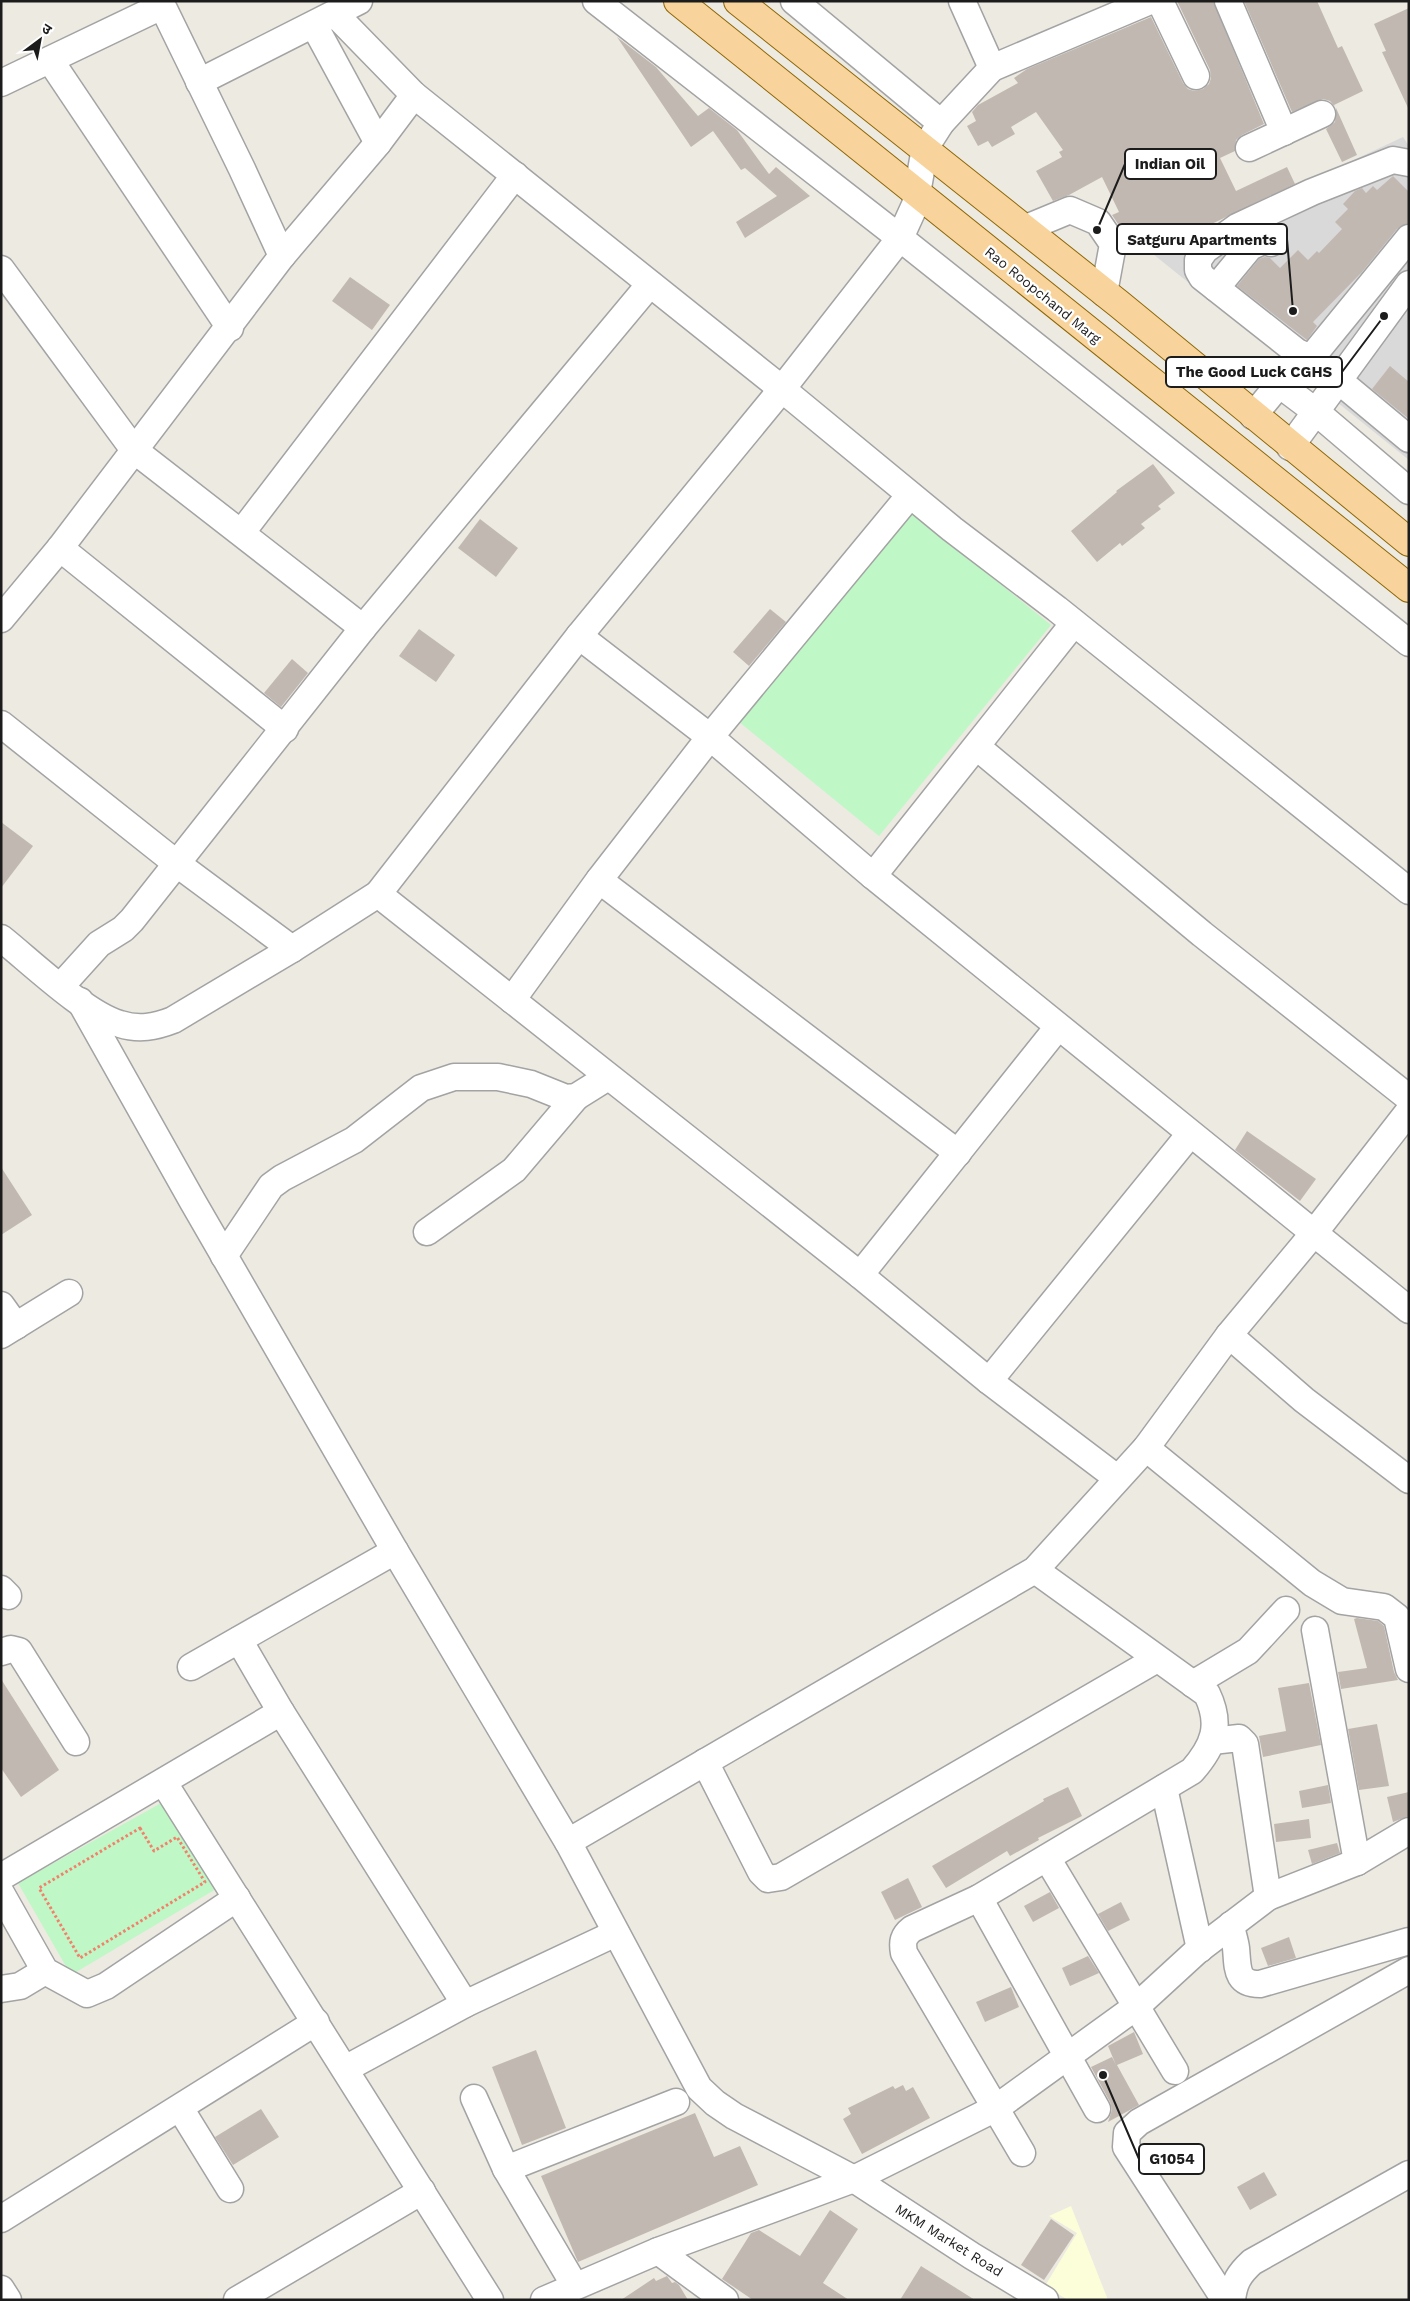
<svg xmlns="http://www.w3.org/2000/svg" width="1410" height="2301" font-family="'Work Sans','Noto Sans Devanagari',sans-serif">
<rect width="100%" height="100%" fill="#edeae2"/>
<polygon fill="#dad9d9" points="1403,137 1409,146 1409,460 1153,254"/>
<polygon fill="#fcfeda" points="1071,2206 1108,2300 1068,2300 1045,2286 1077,2233 1049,2216"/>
<g fill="#bff7c6">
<polygon points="910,511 1051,625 879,836 738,721"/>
<polygon points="163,1802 216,1889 71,1975 18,1883"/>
</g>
<g fill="#c1b9b1">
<polygon points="1177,1 1213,1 1264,124 1242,135 1236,140 1235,151 1220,158 1236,191 1287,167 1295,184 1197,231 1194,224 1126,255 1128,246 1126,236 1112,215 1119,212 1102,177 1069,195 1053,201 1036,171 1062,157 1059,152 1063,150 1036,112 1011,127 1015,134 992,147 988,141 978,146 967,126 976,121 972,112 978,105 1018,83 1014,78 1027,69 1151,17 1183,83 1188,89 1194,91 1203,89 1209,84 1211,78 1210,70"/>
<polygon points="1244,1 1317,1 1338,48 1342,46 1363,91 1334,105 1335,107 1330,101 1323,99 1292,112"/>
<polygon points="1409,8 1409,110 1382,52 1386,51 1374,24"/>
<polygon points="617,37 656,67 698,116 709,108 737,130 769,174 776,167 810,196 745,238 736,222 777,196 745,168 741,170 713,131 691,147"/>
<polygon points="1336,108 1357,155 1342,162 1326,129 1335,122"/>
<polygon points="1393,176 1409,192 1409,223 1397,229 1362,272 1313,322 1317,326 1307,340 1237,286 1259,259 1265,257 1270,258 1280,268 1298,250 1308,260 1317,251 1319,253 1342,229 1335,222 1348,209 1343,204 1355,191 1362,188 1366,193 1373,186 1377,190"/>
<polygon points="350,277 390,305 372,330 332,301"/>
<polygon points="1390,366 1409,382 1409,419 1372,389"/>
<polygon points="1153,464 1175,493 1158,506 1161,509 1141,524 1145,528 1122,546 1120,543 1097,562 1071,531 1117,492 1116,491"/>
<polygon points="480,519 518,548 496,577 458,548"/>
<polygon points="770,609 786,622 749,666 733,652"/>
<polygon points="419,629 455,655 436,682 399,656"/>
<polygon points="292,659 308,673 281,707 264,693"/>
<polygon points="1,822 33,846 1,888"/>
<polygon points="1247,1131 1316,1179 1300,1201 1235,1150"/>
<polygon points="1,1167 32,1215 1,1235"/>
<polygon points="1357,1618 1378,1621 1384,1626 1394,1672 1398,1680 1341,1689 1338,1672 1367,1668 1354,1619"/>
<polygon points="1,1679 59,1770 21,1797 1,1768"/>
<polygon points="1309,1683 1321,1745 1263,1757 1259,1736 1286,1731 1278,1688"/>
<polygon points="1377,1724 1389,1786 1359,1790 1348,1729"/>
<polygon points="1328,1785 1331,1803 1302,1808 1299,1791"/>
<polygon points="1068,1787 1082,1816 1038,1838 1039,1840 1010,1856 1007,1851 946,1888 932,1866 1044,1801 1043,1799"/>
<polygon points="1409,1792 1409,1816 1393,1822 1387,1797"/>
<polygon points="1309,1819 1311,1838 1276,1842 1274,1824"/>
<polygon points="1337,1843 1340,1853 1312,1864 1308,1850"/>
<polygon points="908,1878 922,1907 895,1920 881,1892"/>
<polygon points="1050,1892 1059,1908 1033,1922 1024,1906"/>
<polygon points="1121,1902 1130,1920 1108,1931 1098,1914"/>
<polygon points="1289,1937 1296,1958 1268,1966 1261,1948"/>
<polygon points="1088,1956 1099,1973 1070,1986 1062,1968"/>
<polygon points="1011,1987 1019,2007 985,2022 976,2002"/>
<polygon points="1134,2032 1143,2054 1117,2065 1139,2105 1108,2122 1112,2110 1110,2102 1091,2067 1112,2057 1116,2065 1108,2046"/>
<polygon points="536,2050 566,2128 522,2145 492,2067"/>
<polygon points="903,2085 906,2091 913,2087 930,2118 862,2154 843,2119 851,2114 848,2108 893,2086 895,2089"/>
<polygon points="261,2109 279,2137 233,2165 215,2137"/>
<polygon points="695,2113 714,2157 740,2146 758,2185 578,2262 541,2176"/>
<polygon points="1264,2172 1277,2195 1250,2210 1237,2187"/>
<polygon points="830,2210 858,2229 823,2283 849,2300 753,2300 722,2279 751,2233 759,2230 800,2256"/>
<polygon points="1051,2219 1074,2235 1044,2280 1021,2265"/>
<polygon points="921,2266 975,2300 900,2300"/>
<polygon points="667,2276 672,2283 675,2282 679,2285 688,2300 621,2300 654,2278 656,2281"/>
</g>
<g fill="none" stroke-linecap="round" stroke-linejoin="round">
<defs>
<g id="minor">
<polyline points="160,1 242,169 282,256"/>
<polyline points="596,1 900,238 1409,643"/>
<polyline points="794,1 941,123"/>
<polyline points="962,1 992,68"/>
<polyline points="1160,1 1196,76"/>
<polyline points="1228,1 1284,132"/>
<polyline points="335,14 414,95 782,389 952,529 1057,609 1409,891"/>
<polyline points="314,25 378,143"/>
<polyline points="50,60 230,328"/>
<polyline points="199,82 359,1"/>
<polyline points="1,83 162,6"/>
<polyline points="1249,148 1322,114"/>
<polyline points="1409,163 1393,160 1312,192 1237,227 1205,250 1198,260 1198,270 1202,277 1297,352 1311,358 1409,238"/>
<polyline points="1024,229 1070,210 1098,222 1113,244 1104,293"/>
<polyline points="1,269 134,450 363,628"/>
<polyline points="1216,288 1250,247 1265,240 1271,243"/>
<polyline points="1338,380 1409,439"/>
<polyline points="1279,384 1315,411 1409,491"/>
<polyline points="1253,416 1290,371"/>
<polyline points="1290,447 1409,284"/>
<polyline points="242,532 515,175"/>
<polyline points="60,548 285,729"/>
<polyline points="1,619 60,548 282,256 378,143 414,95"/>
<polyline points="579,636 710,737 873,876 1409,1310"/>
<polyline points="1,724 176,863 292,949"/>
<polyline points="977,747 1202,934 1409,1098"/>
<polyline points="873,876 1074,623"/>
<polyline points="599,880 958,1153"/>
<polyline points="378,894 860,1275 989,1381 1117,1478"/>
<path d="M1 938C30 961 86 1015 120 1024 139 1030 155 1027 173 1020L292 949 378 894 579 636 782 389 900 238 915 205 925 148 941 123 992 68 1150 1"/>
<polyline points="61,986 99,944 123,929 132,920 363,628 650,284"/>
<polyline points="512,1000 599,880 710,737 910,495"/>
<polyline points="80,1001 193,1202 395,1551 568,1842 699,2088 715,2103 734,2116 854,2179 972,2256 1045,2300"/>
<polyline points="427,1232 514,1170 576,1097"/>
<polyline points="224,1256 271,1186 282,1178 354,1140 421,1088 454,1077 498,1077 531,1084 566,1098 576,1097 608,1077"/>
<polyline points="860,1275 1058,1027"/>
<polyline points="1,1305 16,1326"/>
<polyline points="1,1335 69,1293"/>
<polyline points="1229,1335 1304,1400 1409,1480"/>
<polyline points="989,1381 1190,1134"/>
<polyline points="1146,1448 1312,1583 1342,1601 1384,1607 1397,1617 1409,1669"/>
<polyline points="1,1589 8,1596"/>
<polyline points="1315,1630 1357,1862"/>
<polyline points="239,1640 281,1712 465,2004"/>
<polyline points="1,1652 11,1649 19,1651 76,1742"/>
<polyline points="191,1667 395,1551"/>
<polyline points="1193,1684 1248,1651 1286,1610"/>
<polyline points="1212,1741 1239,1738 1245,1744 1268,1897"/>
<polyline points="705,1762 761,1872 768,1879 781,1877 1157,1659"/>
<polyline points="164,1783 490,2300"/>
<polyline points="1164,1788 1200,1949"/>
<polyline points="568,1842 1035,1570 1146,1448 1229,1335 1314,1233 1409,1111"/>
<polyline points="1047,1858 1175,2071"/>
<polyline points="1,1877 281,1712"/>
<polyline points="1,1893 45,1971 87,1994 106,1986 237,1898"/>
<polyline points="979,1898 1097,2109"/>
<path d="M1231 1925C1232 1933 1235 1940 1236 1948 1238 1967 1235 1984 1260 1984L1409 1941"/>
<polyline points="1,1989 20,1986 45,1971"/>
<polyline points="345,2069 465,2004 616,1933"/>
<polyline points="474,2098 506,2169"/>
<polyline points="180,2108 230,2189"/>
<path d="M1022 2153 904 1953C902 1942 903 1936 912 1929L979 1898 1192 1771C1214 1746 1222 1725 1207 1694L1035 1570"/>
<polyline points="1,2219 316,2022"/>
<polyline points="658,2251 725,2300"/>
<polyline points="575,2286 506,2169 676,2102"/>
<polyline points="1,2289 8,2300"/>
<polyline points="237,2300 422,2191"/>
<polyline points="544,2300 658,2251 854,2179 996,2108 1137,2006 1197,1951 1268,1897 1357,1862 1409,1831"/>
<polyline points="1225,2300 1126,2147 1127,2133 1139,2122 1409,1970"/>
<path d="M1232 2300C1234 2282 1239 2274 1252 2262L1409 2174"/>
</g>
<g id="major">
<polyline points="678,1 1409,588"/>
<polyline points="738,1 1119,304 1409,542"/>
</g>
</defs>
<use href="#minor" stroke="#a3a3a3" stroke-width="29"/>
<use href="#major" stroke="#8e6706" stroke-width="30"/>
<polygon stroke="#f4806c" stroke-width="3" stroke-dasharray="2.5 2.5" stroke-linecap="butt" points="140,1828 154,1851 177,1837 205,1882 80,1958 39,1888"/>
<use href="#minor" stroke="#fff" stroke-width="26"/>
<use href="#major" stroke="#f8d49c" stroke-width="28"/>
</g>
<g text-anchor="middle" stroke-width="4.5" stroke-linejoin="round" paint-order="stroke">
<g font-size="14" fill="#1c1c1c" stroke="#fff">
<text transform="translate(1043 295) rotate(39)" y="5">Rao Roopchand Marg</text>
<text transform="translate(949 2240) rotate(32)" y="5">MKM Market Road</text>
</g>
</g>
<path fill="none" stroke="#1c1c1c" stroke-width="2" d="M1097 230L1125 164M1293 311L1287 239M1384 316L1342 372M1103 2075L1139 2159"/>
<g fill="#1c1c1c" stroke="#fff" stroke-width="2">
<circle cx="1097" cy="230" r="5"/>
<circle cx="1293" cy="311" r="5"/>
<circle cx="1384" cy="316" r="5"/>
<circle cx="1103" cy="2075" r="5"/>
</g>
<g fill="#fff" stroke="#1c1c1c" stroke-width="2">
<rect x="1125" y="149" width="91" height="30" rx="5"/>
<rect x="1117" y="224" width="170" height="30" rx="5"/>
<rect x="1166" y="357" width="176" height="30" rx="5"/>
<rect x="1139" y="2144" width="65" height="30" rx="5"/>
</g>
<g font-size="15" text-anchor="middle" font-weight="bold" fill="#1c1c1c">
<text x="1170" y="169">Indian Oil</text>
<text x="1202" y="245">Satguru Apartments</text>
<text x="1254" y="377">The Good Luck CGHS</text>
<text x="1172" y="2164">G1054</text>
</g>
<rect width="1410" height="2301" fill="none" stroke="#1c1c1c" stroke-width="5"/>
<g transform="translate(40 40) rotate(32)" stroke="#ffffff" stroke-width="4" paint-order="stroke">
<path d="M0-4L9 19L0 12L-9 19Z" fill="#1c1c1c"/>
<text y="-8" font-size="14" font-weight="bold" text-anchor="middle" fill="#1c1c1c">उ</text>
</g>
</svg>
